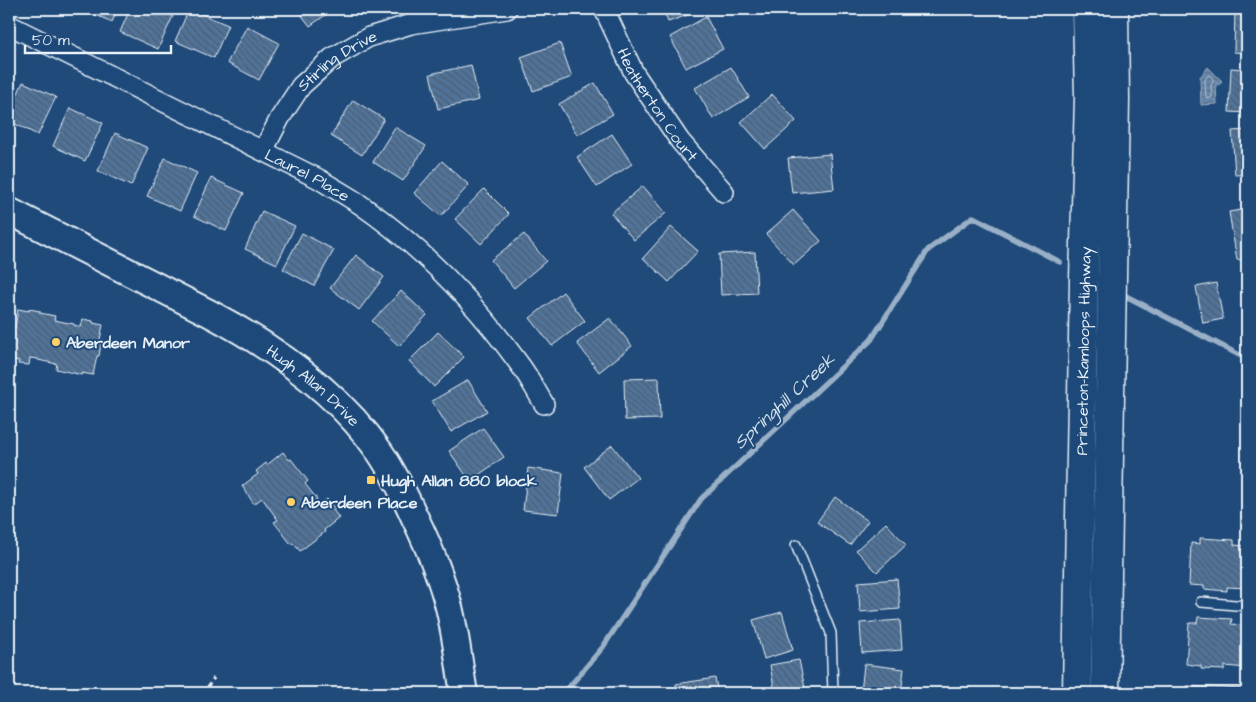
<svg xmlns="http://www.w3.org/2000/svg" width="1256" height="702" font-family="'Architects Daughter',sans-serif">
<defs>
<pattern id="water-rules" width="6" height="5" patternUnits="userSpaceOnUse" patternTransform="scale(1.25)"><rect width="6" height="5" fill="#6685a7"/><path d="M0 2.5h6" fill="none" stroke="#596d82"/></pattern>
<pattern id="building-back-hatch" width="6" height="6" patternUnits="userSpaceOnUse" patternTransform="scale(1.25)"><rect width="6" height="6" fill="#517399"/><path d="M-1 5l2 2M0 0l6 6M5-1l2 2" fill="none" stroke="#4c5e72"/></pattern>
</defs>
<rect width="100%" height="100%" fill="#1f4a7a"/>
<filter id="ink" filterUnits="userSpaceOnUse"><feTurbulence type="fractalNoise" baseFrequency=".02" numOctaves="2"/><feDisplacementMap in="SourceGraphic" scale="10" xChannelSelector="R" yChannelSelector="G"/><feConvolveMatrix kernelMatrix="1 2 1 2 8 2 1 2 1" color-interpolation-filters="sRGB"/></filter>
<g filter="url(#ink)">
<polygon fill="url(#water-rules)" stroke="#9ab0c7" points="1208,67 1222,81 1219,85 1216,83 1217,104 1201,105 1200,77"/>
<g fill="none" stroke-linecap="round" stroke-linejoin="round">
<polygon stroke="#b4c6d8" stroke-width="1" points="1209,75 1214,80 1211,85 1212,97 1208,99 1206,97 1205,80"/>
<g stroke="#9ab0c7" stroke-width="5.5">
<polyline points="1126,296 1247,359"/>
<polyline points="564,693 603,647 701,499 871,340 928,250 973,217 1060,262"/>
</g>
</g>
<g fill="url(#building-back-hatch)" stroke="#e8f1f8">
<polygon points="82,9 118,9 112,22"/>
<polygon points="130,9 156,9 173,16 158,49 120,32"/>
<polygon points="189,9 228,25 214,58 175,41"/>
<polygon points="297,9 334,9 310,26"/>
<polygon points="663,9 701,9 702,10 668,22"/>
<polygon points="1235,9 1247,9 1247,53 1234,52"/>
<polygon points="706,17 723,49 686,68 670,37"/>
<polygon points="247,26 279,43 259,80 227,63"/>
<polygon points="560,43 572,77 533,91 521,57"/>
<polygon points="471,65 479,100 438,109 430,74"/>
<polygon points="731,67 749,97 713,119 695,88"/>
<polygon points="1231,68 1247,69 1247,113 1229,112"/>
<polygon points="23,82 56,97 38,135 9,121 9,113"/>
<polygon points="595,83 613,114 577,135 559,104"/>
<polygon points="772,94 796,121 765,149 741,122"/>
<polygon points="353,100 384,119 362,155 331,136"/>
<polygon points="70,108 103,123 85,161 53,146"/>
<polygon points="395,127 426,146 403,181 373,162"/>
<polygon points="1247,130 1247,174 1235,175 1232,131"/>
<polygon points="115,133 148,148 131,186 98,171"/>
<polygon points="612,134 632,164 597,187 577,157"/>
<polygon points="830,154 834,189 792,193 788,158"/>
<polygon points="165,158 197,173 180,211 147,196"/>
<polygon points="442,161 469,185 441,216 414,193"/>
<polygon points="211,178 244,193 226,231 194,216"/>
<polygon points="643,186 666,213 634,240 611,213"/>
<polygon points="484,189 509,214 481,244 455,219"/>
<polygon points="1247,209 1247,259 1237,260 1229,212"/>
<polygon points="793,210 821,241 794,265 766,234"/>
<polygon points="262,211 295,226 277,264 245,249"/>
<polygon points="671,227 698,251 669,282 643,258"/>
<polygon points="302,233 334,250 314,286 283,269"/>
<polygon points="524,234 546,261 514,288 491,260"/>
<polygon points="755,252 757,293 721,295 719,254"/>
<polygon points="356,255 384,277 359,310 330,288"/>
<polygon points="1216,283 1223,319 1203,323 1196,287"/>
<polygon points="401,291 427,315 399,346 372,321"/>
<polygon points="563,292 585,321 552,346 530,318"/>
<polygon points="18,309 29,311 29,309 40,311 40,313 55,316 54,320 74,324 74,325 81,327 83,319 93,321 93,323 103,325 99,344 101,344 99,356 97,356 93,375 82,373 82,375 56,369 57,364 38,360 38,359 30,358 29,365 18,364 19,361 9,359 12,341 10,340 12,328 15,328"/>
<polygon points="610,318 632,346 599,372 577,343"/>
<polygon points="438,332 464,357 434,387 409,361"/>
<polygon points="659,378 660,419 625,420 624,379"/>
<polygon points="468,380 487,411 451,432 432,401"/>
<polygon points="483,428 504,457 470,481 449,451"/>
<polygon points="612,445 638,478 609,500 584,467"/>
<polygon points="283,452 289,460 291,459 308,481 305,484 317,499 316,500 320,505 327,499 335,509 333,510 339,518 324,530 325,532 300,551 293,543 291,544 274,522 278,520 262,498 254,504 242,486 258,474 256,471 266,463 267,465"/>
<polygon points="528,468 563,473 558,514 523,510"/>
<polygon points="835,497 868,521 850,545 817,522"/>
<polygon points="886,523 906,545 877,572 856,550"/>
<polygon points="1200,538 1234,540 1234,545 1246,546 1247,539 1247,588 1227,587 1227,591 1204,589 1204,586 1189,585 1191,543 1200,544"/>
<polygon points="897,579 900,609 860,612 858,582"/>
<polygon points="782,612 793,650 764,659 753,620"/>
<polygon points="1198,617 1232,619 1231,624 1243,625 1244,619 1247,619 1247,671 1247,668 1225,666 1224,670 1201,669 1201,666 1186,664 1189,623 1197,623"/>
<polygon points="900,620 902,650 862,653 860,623"/>
<polygon points="799,660 806,693 775,693 770,665"/>
<polygon points="864,664 904,669 901,693 861,693"/>
<polygon points="715,678 718,693 677,693 676,684"/>
<polygon points="1187,686 1247,689 1247,693 1187,693"/>
</g>
<g fill="none" stroke-linecap="round" stroke-linejoin="round">
<defs>
<g id="lane">
<polyline points="796,545 831,633 833,693"/>
<polyline points="1201,602 1247,606"/>
</g>
<g id="street">
<path id="s1" d="M604 9 634 73 680 141 724 192"/>
<path id="s2" d="M9 25 319 179C333 188 348 196 361 205 423 248 476 304 520 365 529 377 536 391 544 404"/>
<path id="s3" d="M263 151 280 118 301 86 332 58 369 37 411 24 507 9"/>
</g>
<g id="secondary">
<path id="s4" d="M9 211 209 313C273 347 337 391 379 451 393 471 405 496 415 518 429 547 441 576 449 607 456 635 459 665 464 693"/>
</g>
<g id="primary">
<path id="s5" d="M1077 693 1084 279 1089 98 1087 9"/>
<polyline points="1105,693 1115,100 1114,9"/>
</g>
</defs>
<use href="#lane" stroke="#e8f1f8" stroke-width="12"/>
<use href="#street" stroke="#e8f1f8" stroke-width="22"/>
<use href="#secondary" stroke="#e8f1f8" stroke-width="30"/>
<use href="#primary" stroke="#e8f1f8" stroke-width="31"/>
<polyline stroke="#e8f1f8" stroke-width="3" stroke-dasharray="4 4" stroke-linecap="butt" points="203,693 214,678"/>
<use href="#lane" stroke="#1f4a7a" stroke-width="9"/>
<use href="#street" stroke="#1f4a7a" stroke-width="19"/>
<use href="#secondary" stroke="#1f4a7a" stroke-width="26"/>
<use href="#primary" stroke="#1f4a7a" stroke-width="28"/>
</g>
</g>
<g fill="#ffd166" stroke="#1f4a7a" stroke-width="2">
<circle cx="56" cy="342" r="5"/>
<rect x="366" y="475" width="10" height="10" rx="2.5"/>
<circle cx="291" cy="502" r="5"/>
</g>
<g text-anchor="middle" stroke-width="4" stroke-linejoin="round" paint-order="stroke">
<g font-size="16" fill="#e8f1f8" stroke="#1f4a7a">
<text dy="6" stroke="none"><textPath href="#s3" startOffset="120">Stirling Drive</textPath></text>
<text dy="6" stroke="none"><textPath href="#s1" startOffset="110">Heatherton Court</textPath></text>
<text dy="6" stroke="none"><textPath href="#s2" startOffset="334">Laurel Place</textPath></text>
<text dy="6" stroke="none"><textPath href="#s5" startOffset="342">Princeton-Kamloops Highway</textPath></text>
<text dy="6" stroke="none"><textPath href="#s4" startOffset="352">Hugh Allan Drive</textPath></text>
</g>
<g font-size="16" font-weight="bold" fill="#e8f1f8" stroke="#1f4a7a" text-anchor="start">
<text x="66" y="348">Aberdeen Manor</text>
<text x="381" y="486">Hugh Allan 880 block</text>
<text x="301" y="508">Aberdeen Place</text>
</g>
<g font-size="18" font-style="italic" fill="#d4e1ec" stroke="#1f4a7a">
<text transform="translate(784 401) rotate(-43)" y="6">Springhill Creek</text>
</g>
</g>
<rect width="1256" height="702" fill="none" stroke="#1f4a7a" stroke-width="30"/>
<rect x="15" y="15" width="1226" height="672" fill="none" stroke="#e8f1f8" stroke-width="2" filter="url(#ink)"/>
<path d="M25 45v8h146v-8" fill="none" stroke="#e8f1f8" stroke-width="2.5"/>
<text x="32" y="45" font-size="15" fill="#e8f1f8" stroke="#1f4a7a" stroke-width="4" paint-order="stroke">50 m</text>
</svg>
